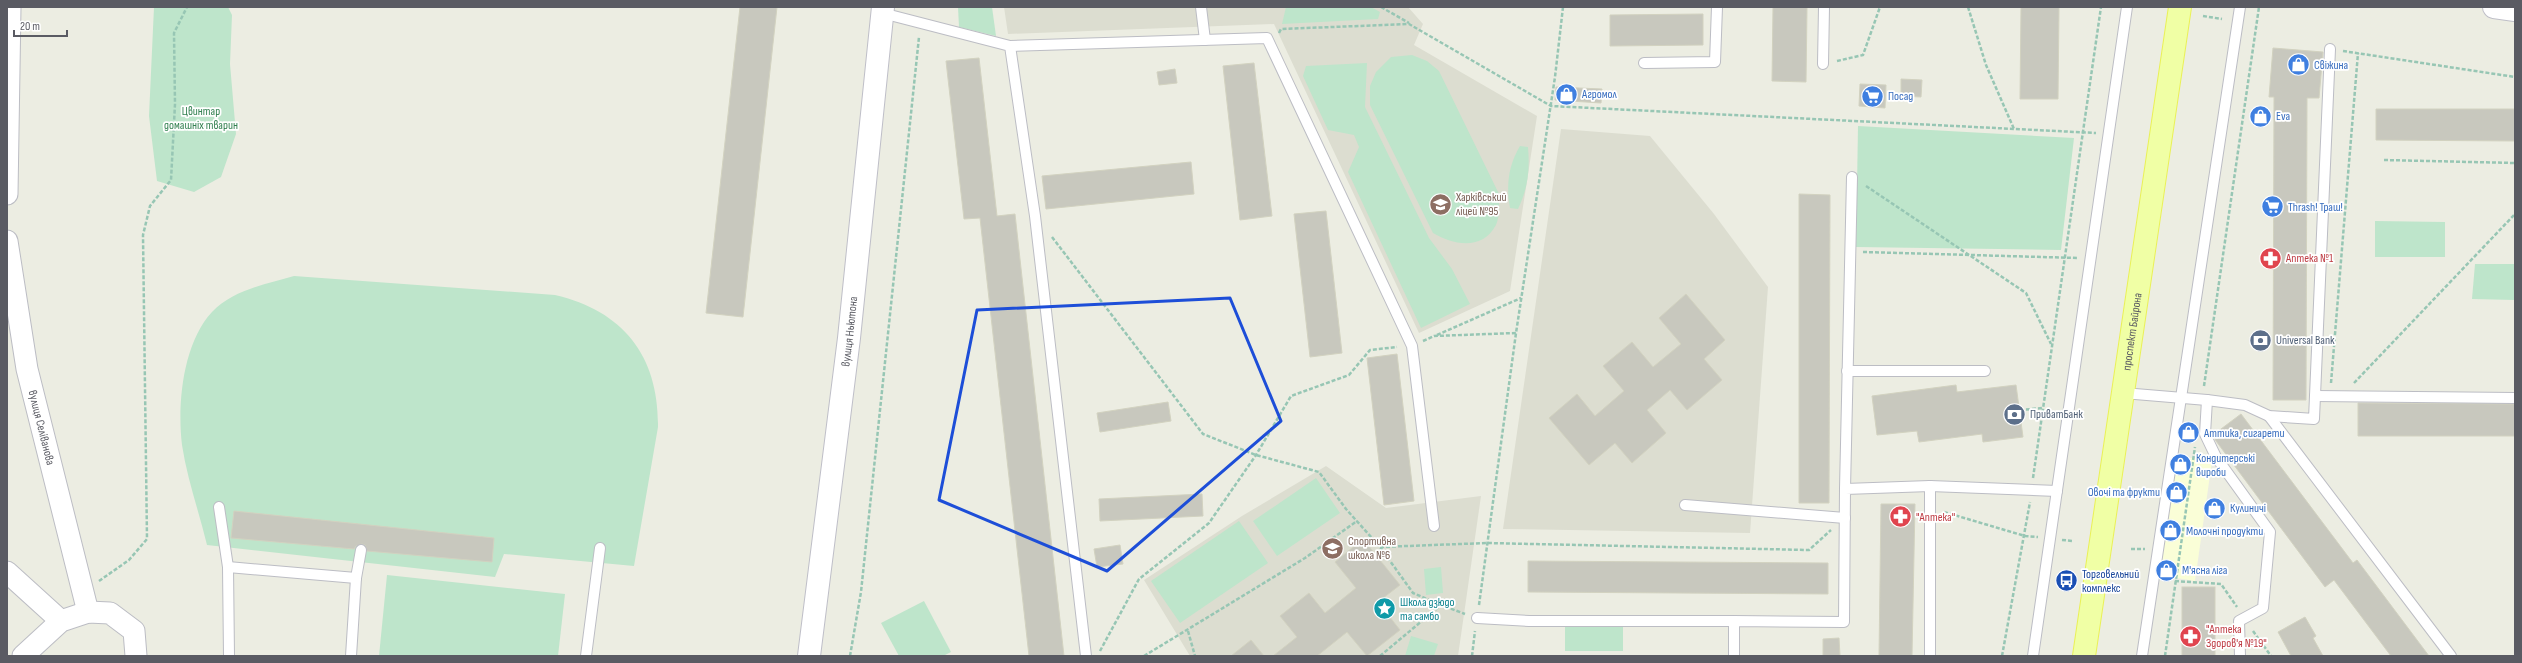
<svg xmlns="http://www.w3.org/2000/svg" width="2522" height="663" font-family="'Sofia Sans Condensed',sans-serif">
<rect width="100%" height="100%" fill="#ecede2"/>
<polygon fill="#fafed7" points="2177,456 2212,461 2195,581 2158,575"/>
<g fill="#dcddd0">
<polygon points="1004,7 1408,7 1423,24 1414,45 1537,116 1510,291 1419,333 1274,24 1008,34"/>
<polygon points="1561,129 1650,136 1714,214 1768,287 1750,533 1503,529"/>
<polygon points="1326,466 1386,508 1481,496 1458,656 1190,656 1144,580 1242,516"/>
</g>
<g fill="#bee5cb">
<polygon points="154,7 228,7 232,15 230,64 236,134 221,177 194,192 157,181 149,116"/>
<polygon points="958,7 992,7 996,36 959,27"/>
<polygon points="1286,7 1371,7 1380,12 1378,19 1282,24"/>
<path d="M1412 55 1427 61 1439 71 1499 194C1499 203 1500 216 1496 225 1482 251 1453 245 1433 233L1370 105V86L1376 72 1391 57Z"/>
<polygon points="1367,63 1365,107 1429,238 1452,269 1470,304 1421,328 1348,172 1359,147 1354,135 1328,130 1303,76 1306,66"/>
<polygon points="1858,126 2074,138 2061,250 1856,247"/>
<path d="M1520 146 1528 147C1530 170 1528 188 1518 209L1510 208C1506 186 1508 166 1520 146Z"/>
<polygon points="2375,221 2445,222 2445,257 2375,257"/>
<polygon points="2475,264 2515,264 2515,300 2472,299"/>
<path d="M294 276 555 295C624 311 659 357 658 427L634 566 504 554 495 577 207 545C199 512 187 478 182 445 177 404 183 343 212 312 233 290 266 284 294 276Z"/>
<polygon points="1316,478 1340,513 1277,556 1253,521"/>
<polygon points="1239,521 1268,563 1180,623 1151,581"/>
<polygon points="1441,567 1443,593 1426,595 1424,569"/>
<polygon points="387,575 565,594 558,656 379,656"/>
<polygon points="924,601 951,652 943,656 899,656 881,623"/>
<rect x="1565" y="626" width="58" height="25"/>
<polygon points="1411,636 1438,644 1434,656 1405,656"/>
</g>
<g fill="#c8c8be" stroke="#d2d2c0">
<polygon points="740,7 777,7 743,317 706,313"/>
<polygon points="1773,7 1807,7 1806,82 1772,81"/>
<polygon points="2021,7 2059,7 2058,99 2020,99"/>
<polygon points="1703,14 1703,45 1610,46 1610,15"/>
<polygon points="2273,48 2323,52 2319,98 2307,98 2306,400 2273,400 2274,97 2269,97"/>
<polygon points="979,58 997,216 1015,214 1064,656 1029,656 980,218 964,219 946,61"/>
<polygon points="1254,63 1272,216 1240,220 1223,66"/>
<polygon points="1175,69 1177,83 1159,85 1157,72"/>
<polygon points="1901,79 1922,80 1921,97 1901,96"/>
<polygon points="1860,84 1886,85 1885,108 1859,106"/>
<polygon points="1556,87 1602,89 1601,103 1555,100"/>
<polygon points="2376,109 2515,109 2515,141 2376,140"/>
<polygon points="1191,162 1194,194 1046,209 1042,176"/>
<polygon points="1799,194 1830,195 1829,503 1799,503"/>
<polygon points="1326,211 1342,353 1310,357 1294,214"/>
<polygon points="1686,294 1725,340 1704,359 1722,380 1687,410 1670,390 1647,410 1666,433 1632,463 1615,443 1589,465 1549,418 1577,394 1595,416 1624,391 1603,366 1632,342 1653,367 1681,344 1659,318"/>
<polygon points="1397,354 1414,501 1384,505 1367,358"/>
<polygon points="1956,385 1957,392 2016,385 2023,437 1983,442 1982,434 1919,442 1917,431 1877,435 1872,396"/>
<polygon points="1168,402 1171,421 1100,432 1097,413"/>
<polygon points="2358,403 2515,404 2515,436 2358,436"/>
<polygon points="2241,414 2353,563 2357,560 2429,656 2391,656 2334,580 2325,587 2216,441 2213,435"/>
<polygon points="1202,494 1203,516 1100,521 1099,499"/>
<polygon points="1881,504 1915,504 1912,656 1879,656"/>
<polygon points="234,511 494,538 492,562 367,551 365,545 362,544 356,546 354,549 231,538"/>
<polygon points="1363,539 1400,585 1378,602 1400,630 1367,656 1347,632 1317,656 1273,656 1297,637 1280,616 1309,593 1325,613 1356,588 1335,562"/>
<polygon points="1120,545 1123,564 1097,567 1094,549"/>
<polygon points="1528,561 1828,563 1828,594 1528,592"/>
<rect x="2182" y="587" width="33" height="69"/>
<polygon points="2305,617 2316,636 2313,638 2323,656 2291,656 2278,632"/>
<polygon points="1839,638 1840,656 1823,656 1823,639"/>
<polygon points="1251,640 1264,656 1231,656"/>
</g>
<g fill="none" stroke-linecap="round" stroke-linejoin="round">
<defs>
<g id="lane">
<polyline points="1201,7 1205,40"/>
<polyline points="882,13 1010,46 1035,216 1086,656"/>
<polyline points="1010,46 1267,38 1412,346 1434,526"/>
<polyline points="1644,63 1715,62 1717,7"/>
<polyline points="1823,64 1824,7"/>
<polyline points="1847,371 1985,371"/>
<polyline points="2123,393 2207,400 2245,405 2269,416 2314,419 2330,49"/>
<polyline points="2315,396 2515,398"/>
<polyline points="2207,400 2205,434 2216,457 2270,532 2263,608 2239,621 2240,656"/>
<polyline points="2269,416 2451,656"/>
<polyline points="1930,486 2057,491"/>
<polyline points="1845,489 1852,177"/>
<polyline points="1685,505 1845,518"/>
<polyline points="219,507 228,567 229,656"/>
<polyline points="228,567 356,578"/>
<polyline points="1477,618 1529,621 1734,621"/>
<polyline points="351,656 356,578 361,550"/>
<polyline points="586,656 600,548"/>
<polyline points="1734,656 1734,621 1844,622 1845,489 1930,486 1930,656"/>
<polyline points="2033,656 2127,7"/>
<polyline points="2142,656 2240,7"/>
</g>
<g id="street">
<polyline points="7,194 10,7"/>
<path id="s1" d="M7 241 27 369 88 612"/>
<polyline points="7,572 61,621"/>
<polyline points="23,656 61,621 88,612 110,613 134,631 136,656"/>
</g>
<g id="secondary">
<polyline points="2494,7 2515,10"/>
<path id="s2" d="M809 656 849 338 883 7"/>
</g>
<g id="primary">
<path id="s3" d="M2084 656 2180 7"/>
</g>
</defs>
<use href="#lane" stroke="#bcbdc4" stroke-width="12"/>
<use href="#street" stroke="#bcbdc4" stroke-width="23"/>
<use href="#secondary" stroke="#bfbfc8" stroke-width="24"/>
<use href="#primary" stroke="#eaf157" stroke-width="24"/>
<g stroke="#97c6b4" stroke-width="2.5" stroke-dasharray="4 2" stroke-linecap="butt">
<polyline points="1381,7 1409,23"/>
<polyline points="1968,7 1986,65 2014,129"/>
<polyline points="2203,16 2222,19"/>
<polyline points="1279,33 1281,29 1409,24 1551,106 2096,133"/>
<polyline points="2343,51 2515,77"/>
<polyline points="1837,61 1863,55 1880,7"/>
<polyline points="2384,160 2515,163"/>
<polyline points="1866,186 2026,293 2051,344"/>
<polyline points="1052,237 1203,434 1256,455 1319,472 1346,509 1380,547 1413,593 1441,605"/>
<polyline points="1863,252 2078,258"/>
<polyline points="1437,335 1521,298"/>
<polyline points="1423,341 1434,336 1516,333"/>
<polyline points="2331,383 2358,53"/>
<polyline points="2354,383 2515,214"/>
<polyline points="2204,386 2259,7"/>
<polyline points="2020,410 2043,408"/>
<polyline points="2033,478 2101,7"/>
<polyline points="1944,512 2025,536 2038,537"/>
<polyline points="2062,540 2073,541"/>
<polyline points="1380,547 1487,543 1809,550 1831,530"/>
<polyline points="2131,549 2145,549"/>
<polyline points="99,581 129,560 147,539 143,235 150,206 171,180 175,104 174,33 187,7"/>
<polyline points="2175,581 2221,584 2237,607"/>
<polyline points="1479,605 1516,333 1555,77 1563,7"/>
<polyline points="1188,631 1195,656"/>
<polyline points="2253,631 2271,656"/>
<polyline points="1100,651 1139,579 1209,523 1256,455 1291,396 1349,375 1370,350 1397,347"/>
<polyline points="850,656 861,592 919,37"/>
<polyline points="1144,656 1305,558 1357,521"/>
<polyline points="1380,656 1441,605 1465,614"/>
<polyline points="1472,656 1475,631"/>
<polyline points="2002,656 2030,502"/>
<polyline points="2165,656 2195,447"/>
</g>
<use href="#lane" stroke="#fff" stroke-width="10"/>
<use href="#street" stroke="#fff" stroke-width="21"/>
<use href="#secondary" stroke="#fff" stroke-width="22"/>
<use href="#primary" stroke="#f0ffa5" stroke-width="22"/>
</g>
<path fill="none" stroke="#1d4ed8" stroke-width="3" stroke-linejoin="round" d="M1230 298 1281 421 1107 571 939 500 977 310Z"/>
<defs>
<symbol id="shop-disc" viewBox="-11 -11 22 22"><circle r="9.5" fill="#3f7fe0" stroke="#fff"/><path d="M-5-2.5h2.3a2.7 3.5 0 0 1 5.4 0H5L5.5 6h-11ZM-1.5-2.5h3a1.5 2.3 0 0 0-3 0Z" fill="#fff"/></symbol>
<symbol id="supermarket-disc" viewBox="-11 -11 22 22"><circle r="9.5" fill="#3f7fe0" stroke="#fff"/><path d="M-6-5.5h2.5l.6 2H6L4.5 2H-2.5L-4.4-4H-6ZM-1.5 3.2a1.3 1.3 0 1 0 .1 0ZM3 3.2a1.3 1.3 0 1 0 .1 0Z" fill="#fff"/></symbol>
<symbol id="school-disc" viewBox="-11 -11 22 22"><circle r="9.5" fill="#8d6e63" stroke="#fff"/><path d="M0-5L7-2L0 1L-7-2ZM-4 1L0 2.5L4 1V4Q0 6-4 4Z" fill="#fff"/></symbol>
<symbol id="pharmacy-disc" viewBox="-11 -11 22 22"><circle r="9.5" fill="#e0444e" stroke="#fff"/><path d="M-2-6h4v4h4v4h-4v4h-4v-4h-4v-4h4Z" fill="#fff"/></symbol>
<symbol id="bank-disc" viewBox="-11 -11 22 22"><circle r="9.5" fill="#5c6f8a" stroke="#fff"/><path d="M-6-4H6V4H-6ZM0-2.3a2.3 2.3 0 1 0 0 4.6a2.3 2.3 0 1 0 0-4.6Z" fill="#fff"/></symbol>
<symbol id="bus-disc" viewBox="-11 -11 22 22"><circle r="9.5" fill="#1a4fb4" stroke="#fff"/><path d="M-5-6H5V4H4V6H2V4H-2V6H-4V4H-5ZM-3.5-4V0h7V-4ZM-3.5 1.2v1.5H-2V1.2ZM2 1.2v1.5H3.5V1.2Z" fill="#fff"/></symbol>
<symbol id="sight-disc" viewBox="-11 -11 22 22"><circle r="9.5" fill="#0f9aa8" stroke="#fff"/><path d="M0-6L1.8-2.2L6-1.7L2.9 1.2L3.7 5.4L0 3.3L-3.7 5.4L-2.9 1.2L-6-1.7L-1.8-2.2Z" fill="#fff"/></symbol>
</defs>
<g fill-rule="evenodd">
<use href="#shop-disc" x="2286" y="52" width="25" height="25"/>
<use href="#shop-disc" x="1554" y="82" width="25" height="25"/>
<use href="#supermarket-disc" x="1860" y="84" width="25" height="25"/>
<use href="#shop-disc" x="2248" y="104" width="25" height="25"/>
<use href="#school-disc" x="1428" y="192" width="25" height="25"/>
<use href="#supermarket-disc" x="2260" y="194" width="25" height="25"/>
<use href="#pharmacy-disc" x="2258" y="246" width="25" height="25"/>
<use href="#bank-disc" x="2248" y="328" width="25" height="25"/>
<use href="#bank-disc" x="2002" y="402" width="25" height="25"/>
<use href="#shop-disc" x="2176" y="420" width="25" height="25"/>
<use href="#shop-disc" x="2168" y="452" width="25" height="25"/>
<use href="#shop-disc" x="2164" y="480" width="25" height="25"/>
<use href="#shop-disc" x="2202" y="496" width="25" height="25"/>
<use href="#pharmacy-disc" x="1888" y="504" width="25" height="25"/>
<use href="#shop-disc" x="2158" y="518" width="25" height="25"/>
<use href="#school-disc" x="1320" y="536" width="25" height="25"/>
<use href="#shop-disc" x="2154" y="558" width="25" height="25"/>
<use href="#bus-disc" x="2054" y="568" width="25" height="25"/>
<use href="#sight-disc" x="1372" y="596" width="25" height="25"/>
<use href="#pharmacy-disc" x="2178" y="624" width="25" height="25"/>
</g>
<g text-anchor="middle" stroke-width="3.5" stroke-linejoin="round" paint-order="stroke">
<g font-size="12" fill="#366cbe" stroke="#fff" text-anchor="start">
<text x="2314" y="69">Свіжина</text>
<text x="1582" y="98">Агромол</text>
<text x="1888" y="100">Посад</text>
<text x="2276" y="120">Eva</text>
<text x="2288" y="211">Thrash! Траш!</text>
<text x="2204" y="437">Аттика, сигарети</text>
<text x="2196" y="462">Кондитерські<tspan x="2196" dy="14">вироби</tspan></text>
<text x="2160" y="496" text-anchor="end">Овочі та фрукти</text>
<text x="2230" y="512">Кулиничі</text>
<text x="2186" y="535">Молочні продукти</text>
<text x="2182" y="574">М'ясна ліга</text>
</g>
<g font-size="12" fill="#338151" stroke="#fff">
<text x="201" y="115">Цвинтар<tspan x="201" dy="14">домашніх тварин</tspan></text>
</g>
<g font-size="12" fill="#785e54" stroke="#fff" text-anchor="start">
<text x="1456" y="201">Харківський<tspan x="1456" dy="14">ліцей №95</tspan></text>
<text x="1348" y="545">Спортивна<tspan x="1348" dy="14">школа №6</tspan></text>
</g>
<g font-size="12" fill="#be3a42" stroke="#fff" text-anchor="start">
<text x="2286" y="262">Аптека №1</text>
<text x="1916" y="521">"Аптека"</text>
<text x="2206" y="633">"Аптека<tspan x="2206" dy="14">Здоров'я №19"</tspan></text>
</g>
<g font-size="12" fill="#5a5b63" stroke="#fff">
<text dy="4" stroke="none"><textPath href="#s3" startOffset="328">проспект Байрона</textPath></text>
<text dy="4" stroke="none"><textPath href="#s2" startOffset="327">вулиця Ньютона</textPath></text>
<text dy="4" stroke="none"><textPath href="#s1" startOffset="190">вулиця Селіванова</textPath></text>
</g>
<g font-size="12" fill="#4e5e75" stroke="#fff" text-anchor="start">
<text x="2276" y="344">Universal Bank</text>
<text x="2030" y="418">ПриватБанк</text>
</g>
<g font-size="12" fill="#164399" stroke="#fff" text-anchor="start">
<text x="2082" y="578">Торговельний<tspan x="2082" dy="14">комплекс</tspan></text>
</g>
<g font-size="12" fill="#0d838f" stroke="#fff" text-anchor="start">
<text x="1400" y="606">Школа дзюдо<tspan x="1400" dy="14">та самбо</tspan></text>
</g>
</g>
<rect width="2522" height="663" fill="none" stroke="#5a5b63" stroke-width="16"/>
<path d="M14 30v6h53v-6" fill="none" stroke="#5a5b63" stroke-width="2"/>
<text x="20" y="30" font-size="12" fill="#5a5b63" stroke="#ffffff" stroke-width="3" paint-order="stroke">20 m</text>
</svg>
